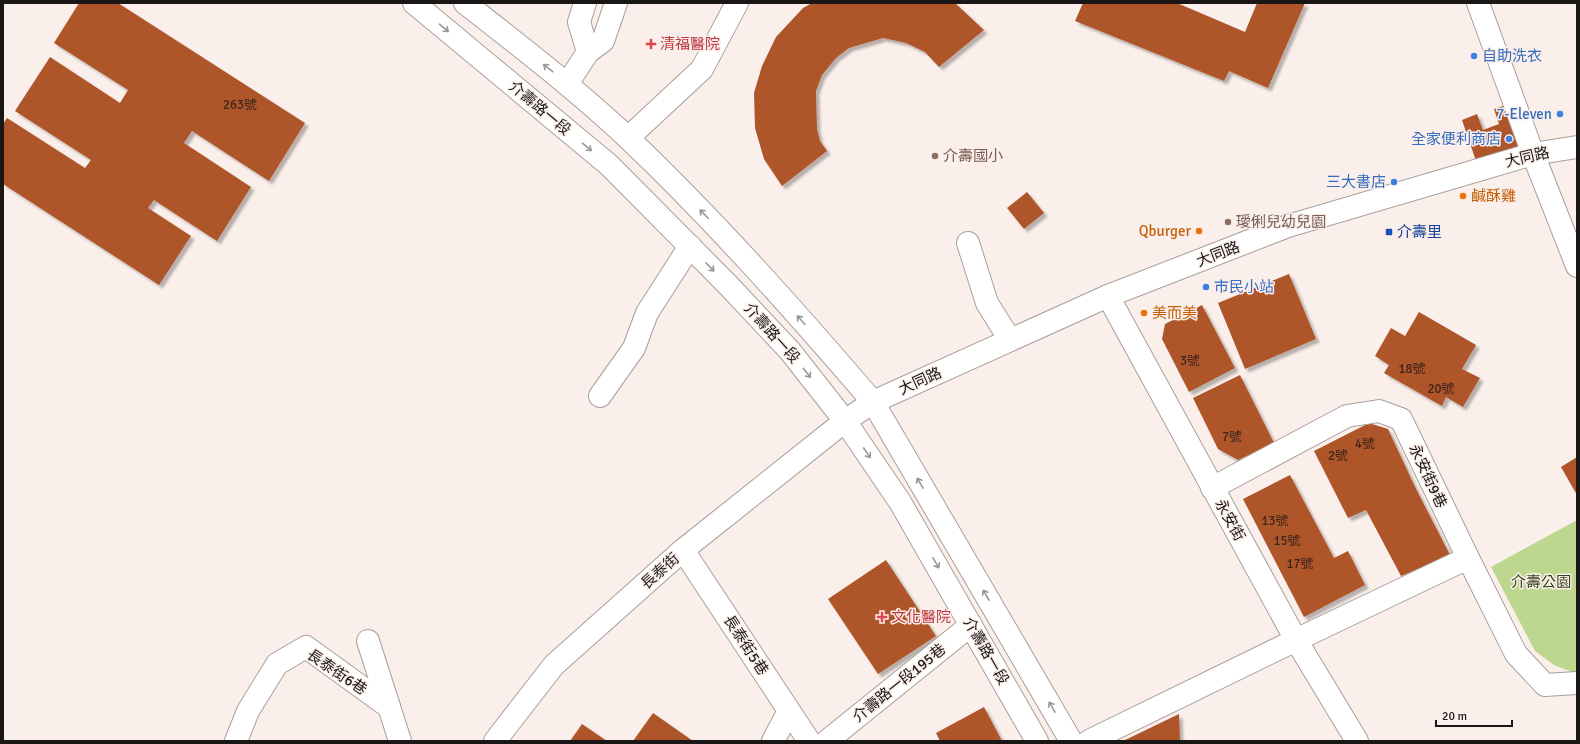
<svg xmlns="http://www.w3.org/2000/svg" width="1580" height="744" font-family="Signika,'Noto Sans TC',sans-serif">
<defs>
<filter id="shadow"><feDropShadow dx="3.5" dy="3.5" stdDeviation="1" flood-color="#0004"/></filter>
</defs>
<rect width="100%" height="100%" fill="#faefea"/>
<polygon fill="#bdd78f" points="1577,520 1577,673 1575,673 1554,665 1535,651 1491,567"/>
<g fill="#af552c" filter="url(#shadow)">
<polygon points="79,3 118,3 305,123 269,181 192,131 184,143 251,187 217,241 154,200 148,208 191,236 159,285 3,184 3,124 7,118 85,168 91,160 15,111 50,57 120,103 128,90 54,43"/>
<polygon points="812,3 955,3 984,30 939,67 925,52 906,43 883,38 849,48 836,58 822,75 816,91 817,129 820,141 827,151 782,186 764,159 755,128 754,93 762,66 776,37 803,8"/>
<polygon points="1083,3 1177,3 1245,32 1257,3 1305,3 1268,88 1229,71 1224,81 1075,21"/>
<polygon points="1509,104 1525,147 1476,161 1462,120 1477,114 1483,130 1499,124 1494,109"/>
<polygon points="1027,192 1044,213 1024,229 1007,208"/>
<polygon points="1289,274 1316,339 1245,369 1218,303"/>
<polygon points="1202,305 1235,368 1189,392 1162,339 1165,324"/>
<polygon points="1419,312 1476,345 1462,369 1480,378 1463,407 1446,397 1442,406 1384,373 1389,365 1375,356 1391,328 1405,336"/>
<polygon points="1240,375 1274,443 1238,460 1218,449 1193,398"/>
<polygon points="1369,423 1388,429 1415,487 1450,555 1401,576 1366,510 1348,518 1314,451"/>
<polygon points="1577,457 1577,495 1561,467"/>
<polygon points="1290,475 1334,558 1348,551 1365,585 1304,617 1243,499"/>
<polygon points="886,560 936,636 878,674 828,599"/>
<polygon points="984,707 1002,741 940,741 936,733"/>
<polygon points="653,713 693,741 633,741"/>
<polygon points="1179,714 1180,741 1123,741"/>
<polygon points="582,724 607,741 570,741"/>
</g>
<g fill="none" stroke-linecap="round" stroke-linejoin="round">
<defs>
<g id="minor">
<polyline points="585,3 579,22 588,52"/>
<polyline points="1478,3 1533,154 1577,266"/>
<polyline points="567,84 588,52 603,41 616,3"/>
<polyline points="628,138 702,69 737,3"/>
<polyline points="968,243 987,303 1010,340"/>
<polyline points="1108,296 1296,640 1357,741"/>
<polyline points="600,396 634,348 647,313 690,246"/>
<polyline points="1212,488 1347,416 1379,411 1401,419 1468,558 1516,654 1545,685 1577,683"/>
<polyline points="683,550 809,741"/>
<polyline points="368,641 400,741"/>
<polyline points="236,741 248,711 277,664 306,647 389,707"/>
<polyline points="495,741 554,665 683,550 845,421 873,402 1108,296 1288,226 1533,154 1577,147"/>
<polyline points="773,741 789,711"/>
<polyline points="827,741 971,625"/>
<polyline points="1089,741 1296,640 1468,558"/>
</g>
<g id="major">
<polyline points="414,3 609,165 728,285 790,351 845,421 900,502 1037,741"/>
<path d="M465 3C521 47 577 90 628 138 715 221 795 311 873 402L1071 741"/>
</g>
</defs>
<use href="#minor" stroke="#a99f9b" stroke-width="24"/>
<use href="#major" stroke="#a99f9b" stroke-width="24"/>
<use href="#minor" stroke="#fff" stroke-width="22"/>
<use href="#major" stroke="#fff" stroke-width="22"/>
</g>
<defs><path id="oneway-shaft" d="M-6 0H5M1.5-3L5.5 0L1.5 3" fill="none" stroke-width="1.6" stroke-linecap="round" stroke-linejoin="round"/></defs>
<g stroke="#989696">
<use href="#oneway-shaft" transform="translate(444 28) rotate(40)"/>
<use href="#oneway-shaft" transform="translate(548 68) rotate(-142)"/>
<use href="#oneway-shaft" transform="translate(587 147) rotate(40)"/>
<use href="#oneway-shaft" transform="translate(704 214) rotate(-135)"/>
<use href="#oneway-shaft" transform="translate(710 267) rotate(45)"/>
<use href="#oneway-shaft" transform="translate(801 320) rotate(-132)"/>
<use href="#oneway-shaft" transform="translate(807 373) rotate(52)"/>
<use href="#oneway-shaft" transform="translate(867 453) rotate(56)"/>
<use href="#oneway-shaft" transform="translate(920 483) rotate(-120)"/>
<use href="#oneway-shaft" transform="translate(936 563) rotate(60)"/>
<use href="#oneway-shaft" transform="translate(986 595) rotate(-120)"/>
<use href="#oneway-shaft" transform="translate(1052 707) rotate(-120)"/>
</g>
<g fill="#e0444e" stroke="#faefea" stroke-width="1.5">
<path d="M649 38h4v4h4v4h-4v4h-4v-4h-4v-4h4z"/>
<path d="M880 611h4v4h4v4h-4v4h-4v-4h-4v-4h4z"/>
</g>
<g fill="#3f7fe0" stroke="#faefea" stroke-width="1.5">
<circle cx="1474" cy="56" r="4"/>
<circle cx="1560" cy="114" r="4"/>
<circle cx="1509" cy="139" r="4"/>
<circle cx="1394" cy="182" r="4"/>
<circle cx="1206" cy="287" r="4"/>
</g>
<g fill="#8d6e63" stroke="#faefea" stroke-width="1.5">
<circle cx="935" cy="156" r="4"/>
<circle cx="1228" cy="222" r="4"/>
</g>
<g fill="#e8710a" stroke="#faefea" stroke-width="1.5">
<circle cx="1463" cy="196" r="4"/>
<circle cx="1199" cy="231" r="4"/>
<circle cx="1144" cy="313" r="4"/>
</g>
<rect fill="#1a4fb4" stroke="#faefea" stroke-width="1.5" x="1385" y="228" width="8" height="8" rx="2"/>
<g text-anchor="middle" stroke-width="3" stroke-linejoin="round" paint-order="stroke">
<g font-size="13" fill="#3f261b">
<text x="240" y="109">263號</text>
<text x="1190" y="365">3號</text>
<text x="1412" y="373">18號</text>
<text x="1441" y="393">20號</text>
<text x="1232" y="441">7號</text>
<text x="1365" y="448">4號</text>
<text x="1338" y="460">2號</text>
<text x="1275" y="525">13號</text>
<text x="1287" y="545">15號</text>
<text x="1300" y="568">17號</text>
</g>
<g font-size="15" fill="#be3a42" stroke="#faefea" text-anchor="start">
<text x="660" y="49">清福醫院</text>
<text x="891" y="622">文化醫院</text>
</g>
<g font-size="15" fill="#366cbe" stroke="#faefea" text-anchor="end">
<text x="1482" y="61" text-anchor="start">自助洗衣</text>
<text x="1552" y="119">7-Eleven</text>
<text x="1501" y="144">全家便利商店</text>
<text x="1386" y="187">三大書店</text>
<text x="1214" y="292" text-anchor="start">市民小站</text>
</g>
<g font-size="15" fill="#1a1615" stroke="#faefea">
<text transform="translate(540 108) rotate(40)" y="5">介壽路一段</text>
<text transform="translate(1527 157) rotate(-13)" y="5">大同路</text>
<text transform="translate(1218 254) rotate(-21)" y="5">大同路</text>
<text transform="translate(772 333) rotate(48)" y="5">介壽路一段</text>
<text transform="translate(920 381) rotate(-24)" y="5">大同路</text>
<text transform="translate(1428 476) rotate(65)" y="5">永安街9巷</text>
<text transform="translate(1230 520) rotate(61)" y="5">永安街</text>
<text transform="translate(660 571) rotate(-42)" y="5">長泰街</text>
<text transform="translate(746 645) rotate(57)" y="5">長泰街5巷</text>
<text transform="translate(986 651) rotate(60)" y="5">介壽路一段</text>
<text transform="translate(337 672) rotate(34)" y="5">長泰街6巷</text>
<text transform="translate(899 683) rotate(-39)" y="5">介壽路一段195巷</text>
</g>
<g font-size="15" fill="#785e54" stroke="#faefea" text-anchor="start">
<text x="943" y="161">介壽國小</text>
<text x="1236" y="227">璦俐兒幼兒園</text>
</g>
<g font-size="15" fill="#c56008" stroke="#faefea" text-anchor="start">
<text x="1471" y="201">鹹酥雞</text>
<text x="1191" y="236" text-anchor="end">Qburger</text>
<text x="1152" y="318">美而美</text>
</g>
<g font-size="15" fill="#164399" stroke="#faefea" text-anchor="start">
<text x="1397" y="237">介壽里</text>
</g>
<g font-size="15" fill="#36431b" stroke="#faefea">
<text x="1541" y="587">介壽公園</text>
</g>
</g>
<rect width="1580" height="744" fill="none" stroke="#1a1615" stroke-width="8"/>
<path d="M1436 720v6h76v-6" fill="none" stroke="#1a1615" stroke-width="2"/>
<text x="1442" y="720" font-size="12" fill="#1a1615" stroke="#faefea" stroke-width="3" paint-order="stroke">20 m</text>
</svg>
